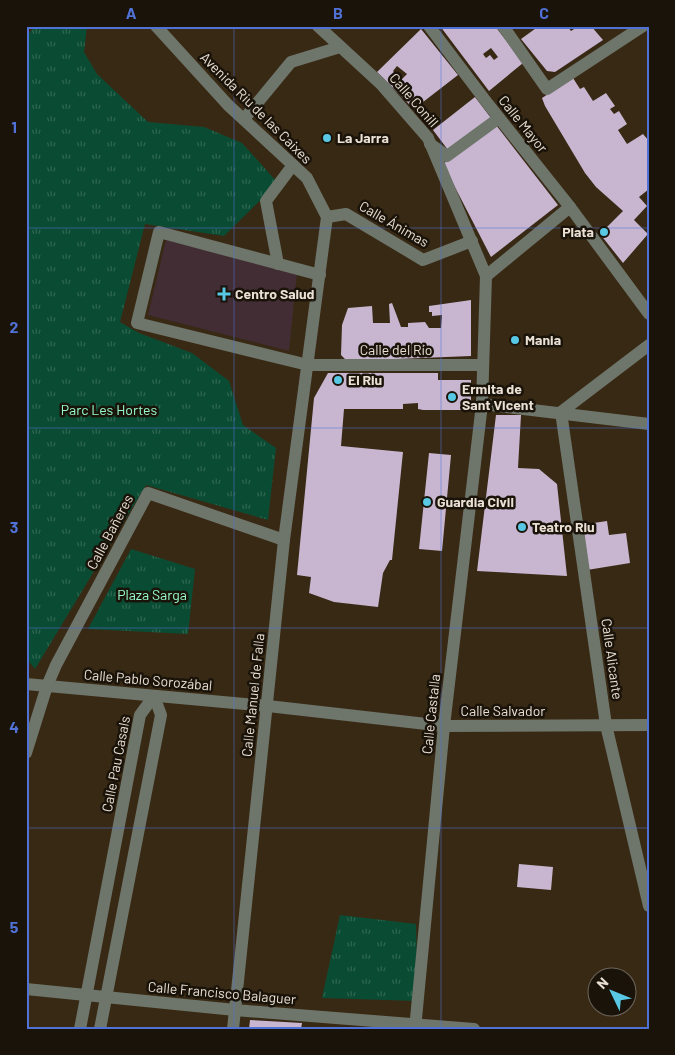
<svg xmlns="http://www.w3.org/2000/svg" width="675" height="1055" font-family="Barlow,sans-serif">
<defs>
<pattern id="park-tufts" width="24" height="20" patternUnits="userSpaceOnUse" patternTransform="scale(1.25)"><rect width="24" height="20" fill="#0a4c33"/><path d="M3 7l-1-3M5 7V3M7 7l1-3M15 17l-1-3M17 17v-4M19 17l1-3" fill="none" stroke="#2e6650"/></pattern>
</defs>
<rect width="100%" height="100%" fill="#382914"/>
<polygon fill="#412d33" points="166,240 297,273 289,351 148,315"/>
<g fill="url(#park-tufts)">
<polygon points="35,26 87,26 84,52 97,74 148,122 204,127 242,143 278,183 224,236 145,224 120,322 139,333 192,353 229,381 243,425 276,448 268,520 146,485 35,669 26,658 26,37"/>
<polygon points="131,549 195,569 188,634 88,629"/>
<polygon points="340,915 416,924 418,1001 322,998"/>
</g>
<g fill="#c8b6d0" fill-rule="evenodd">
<path d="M440 26H495L523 63 489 91ZM491 48 498 57 494 60 490 55 486 58 483 54Z"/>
<polygon points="539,26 567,26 571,31 579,26 591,26 603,40 555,72 547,71 521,39"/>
<path d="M421 29 458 75 414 109 377 72ZM397 66 407 74 401 80 393 71Z"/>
<polygon points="573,78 580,89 584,87 593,101 606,93 615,106 610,109 614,114 619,111 627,124 618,130 627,144 643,134 649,141 649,189 639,197 647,206 634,220 648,234 623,263 600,234 623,211 596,187 585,173 545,106 542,98"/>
<polygon points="475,97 491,118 448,150 433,130"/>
<polygon points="496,125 558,205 491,257 443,164"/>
<polygon points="471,300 471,356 347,361 341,355 342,325 348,308 372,306 373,323 390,323 389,304 392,303 401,327 408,327 408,323 425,322 429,328 441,328 442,315 432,316 432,312 429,312 429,306"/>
<polygon points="328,373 438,373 438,380 471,380 471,410 423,410 418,409 418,403 403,404 403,409 344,409 341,446 403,452 392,560 390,560 383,573 378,607 334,602 309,593 311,577 297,575 314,398"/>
<polygon points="496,415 521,415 518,468 539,469 557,484 567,576 477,571"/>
<polygon points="429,453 451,455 442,551 419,549"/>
<polygon points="607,521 609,535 626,533 630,563 587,570 580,525"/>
<polygon points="519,864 553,867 551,890 517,887"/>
<polygon points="250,1020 302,1023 301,1029 249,1029"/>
</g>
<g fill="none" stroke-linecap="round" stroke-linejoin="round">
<g stroke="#6e756a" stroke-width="12">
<polyline points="156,26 228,105 307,178 327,217 284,540 233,1029"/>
<polyline points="318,26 381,84 428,138 486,276 482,404 444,726 415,1029"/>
<polyline points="429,26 488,104 570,207 649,314"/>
<polyline points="503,26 547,89 643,26"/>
<polyline points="244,119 291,62 340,47"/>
<polyline points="430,144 447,156 499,118"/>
<polyline points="327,217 346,214 423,260 472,241"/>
<polyline points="278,264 266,201 293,165"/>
<polyline points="320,275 159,232 137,323 308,365 483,365"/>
<polyline points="486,276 570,207"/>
<polyline points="482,404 649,424"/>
<polyline points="561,412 606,725 649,906"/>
<polyline points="561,412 649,345"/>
<polyline points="26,684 268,706 444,726 649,725"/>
<polyline points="26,753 47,686 56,665 148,493 284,540"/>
<polyline points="26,989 235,1010 474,1029"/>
<polyline points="80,1029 140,715 154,696"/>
<polyline points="100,1029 161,715 154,696"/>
</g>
</g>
<path fill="none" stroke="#5072d7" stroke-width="1" stroke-opacity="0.55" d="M234 26V1029M441 26V1029M26 228H649M26 428H649M26 628H649M26 828H649"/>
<g fill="#58c8e4" stroke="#1a130a" stroke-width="2">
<circle cx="327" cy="138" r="5"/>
<circle cx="604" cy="232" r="5"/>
<path d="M221.5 286.5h5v5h5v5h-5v5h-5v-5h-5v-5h5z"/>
<circle cx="515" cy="340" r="5"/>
<circle cx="338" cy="380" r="5"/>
<circle cx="452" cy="397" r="5"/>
<circle cx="427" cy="502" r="5"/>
<circle cx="522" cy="527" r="5"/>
</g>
<g text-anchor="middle" stroke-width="5" stroke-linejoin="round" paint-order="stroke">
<g font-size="14" fill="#eae0d4" stroke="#1a130a">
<text transform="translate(414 100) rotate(49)" y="5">Calle Conill</text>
<text transform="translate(256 108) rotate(45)" y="5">Avenida Riu de las Caixes</text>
<text transform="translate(523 124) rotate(51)" y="5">Calle Mayor</text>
<text transform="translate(394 224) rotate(30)" y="5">Calle Ánimas</text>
<text x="396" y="355">Calle del Río</text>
<text transform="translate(110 532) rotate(-62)" y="5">Calle Bañeres</text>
<text transform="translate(612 659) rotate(82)" y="5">Calle Alicante</text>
<text transform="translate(148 680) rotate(5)" y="5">Calle Pablo Sorozábal</text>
<text transform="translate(253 695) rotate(-84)" y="5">Calle Manuel de Falla</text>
<text x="503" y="716">Calle Salvador</text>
<text transform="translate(431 714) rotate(-84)" y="5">Calle Castalla</text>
<text transform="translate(116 764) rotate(-79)" y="5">Calle Pau Casals</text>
<text transform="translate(222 993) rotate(5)" y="5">Calle Francisco Balaguer</text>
</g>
<g font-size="14" font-weight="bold" fill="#eae0d4" stroke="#1a130a" text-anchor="start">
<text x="337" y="143">La Jarra</text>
<text x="594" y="237" text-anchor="end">Plata</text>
<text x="235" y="299">Centro Salud</text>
<text x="525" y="345">Mania</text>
<text x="348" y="385">El Riu</text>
<text x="462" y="394">Ermita de<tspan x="462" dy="16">Sant Vicent</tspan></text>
<text x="437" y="507">Guardia Civil</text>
<text x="532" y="532">Teatro Riu</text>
</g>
<g font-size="14" fill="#97fccb" stroke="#1a130a">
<text x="109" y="415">Parc Les Hortes</text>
<text x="152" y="600">Plaza Sarga</text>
</g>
</g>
<rect width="675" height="1055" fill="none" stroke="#1a130a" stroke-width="55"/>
<g transform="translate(612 992) rotate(313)"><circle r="24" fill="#1a130a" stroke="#6d655b"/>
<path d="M0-4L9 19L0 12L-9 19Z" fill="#58c8e4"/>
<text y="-8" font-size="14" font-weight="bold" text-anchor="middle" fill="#eae0d4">N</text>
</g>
<rect x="28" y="28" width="620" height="1000" fill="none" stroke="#5072d7" stroke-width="2"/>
<g font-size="16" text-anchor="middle" font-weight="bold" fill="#5072d7">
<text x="131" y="19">A</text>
<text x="338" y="19">B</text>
<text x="544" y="19">C</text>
<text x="14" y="133">1</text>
<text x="14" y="333">2</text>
<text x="14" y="533">3</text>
<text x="14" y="733">4</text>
<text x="14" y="933">5</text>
</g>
</svg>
